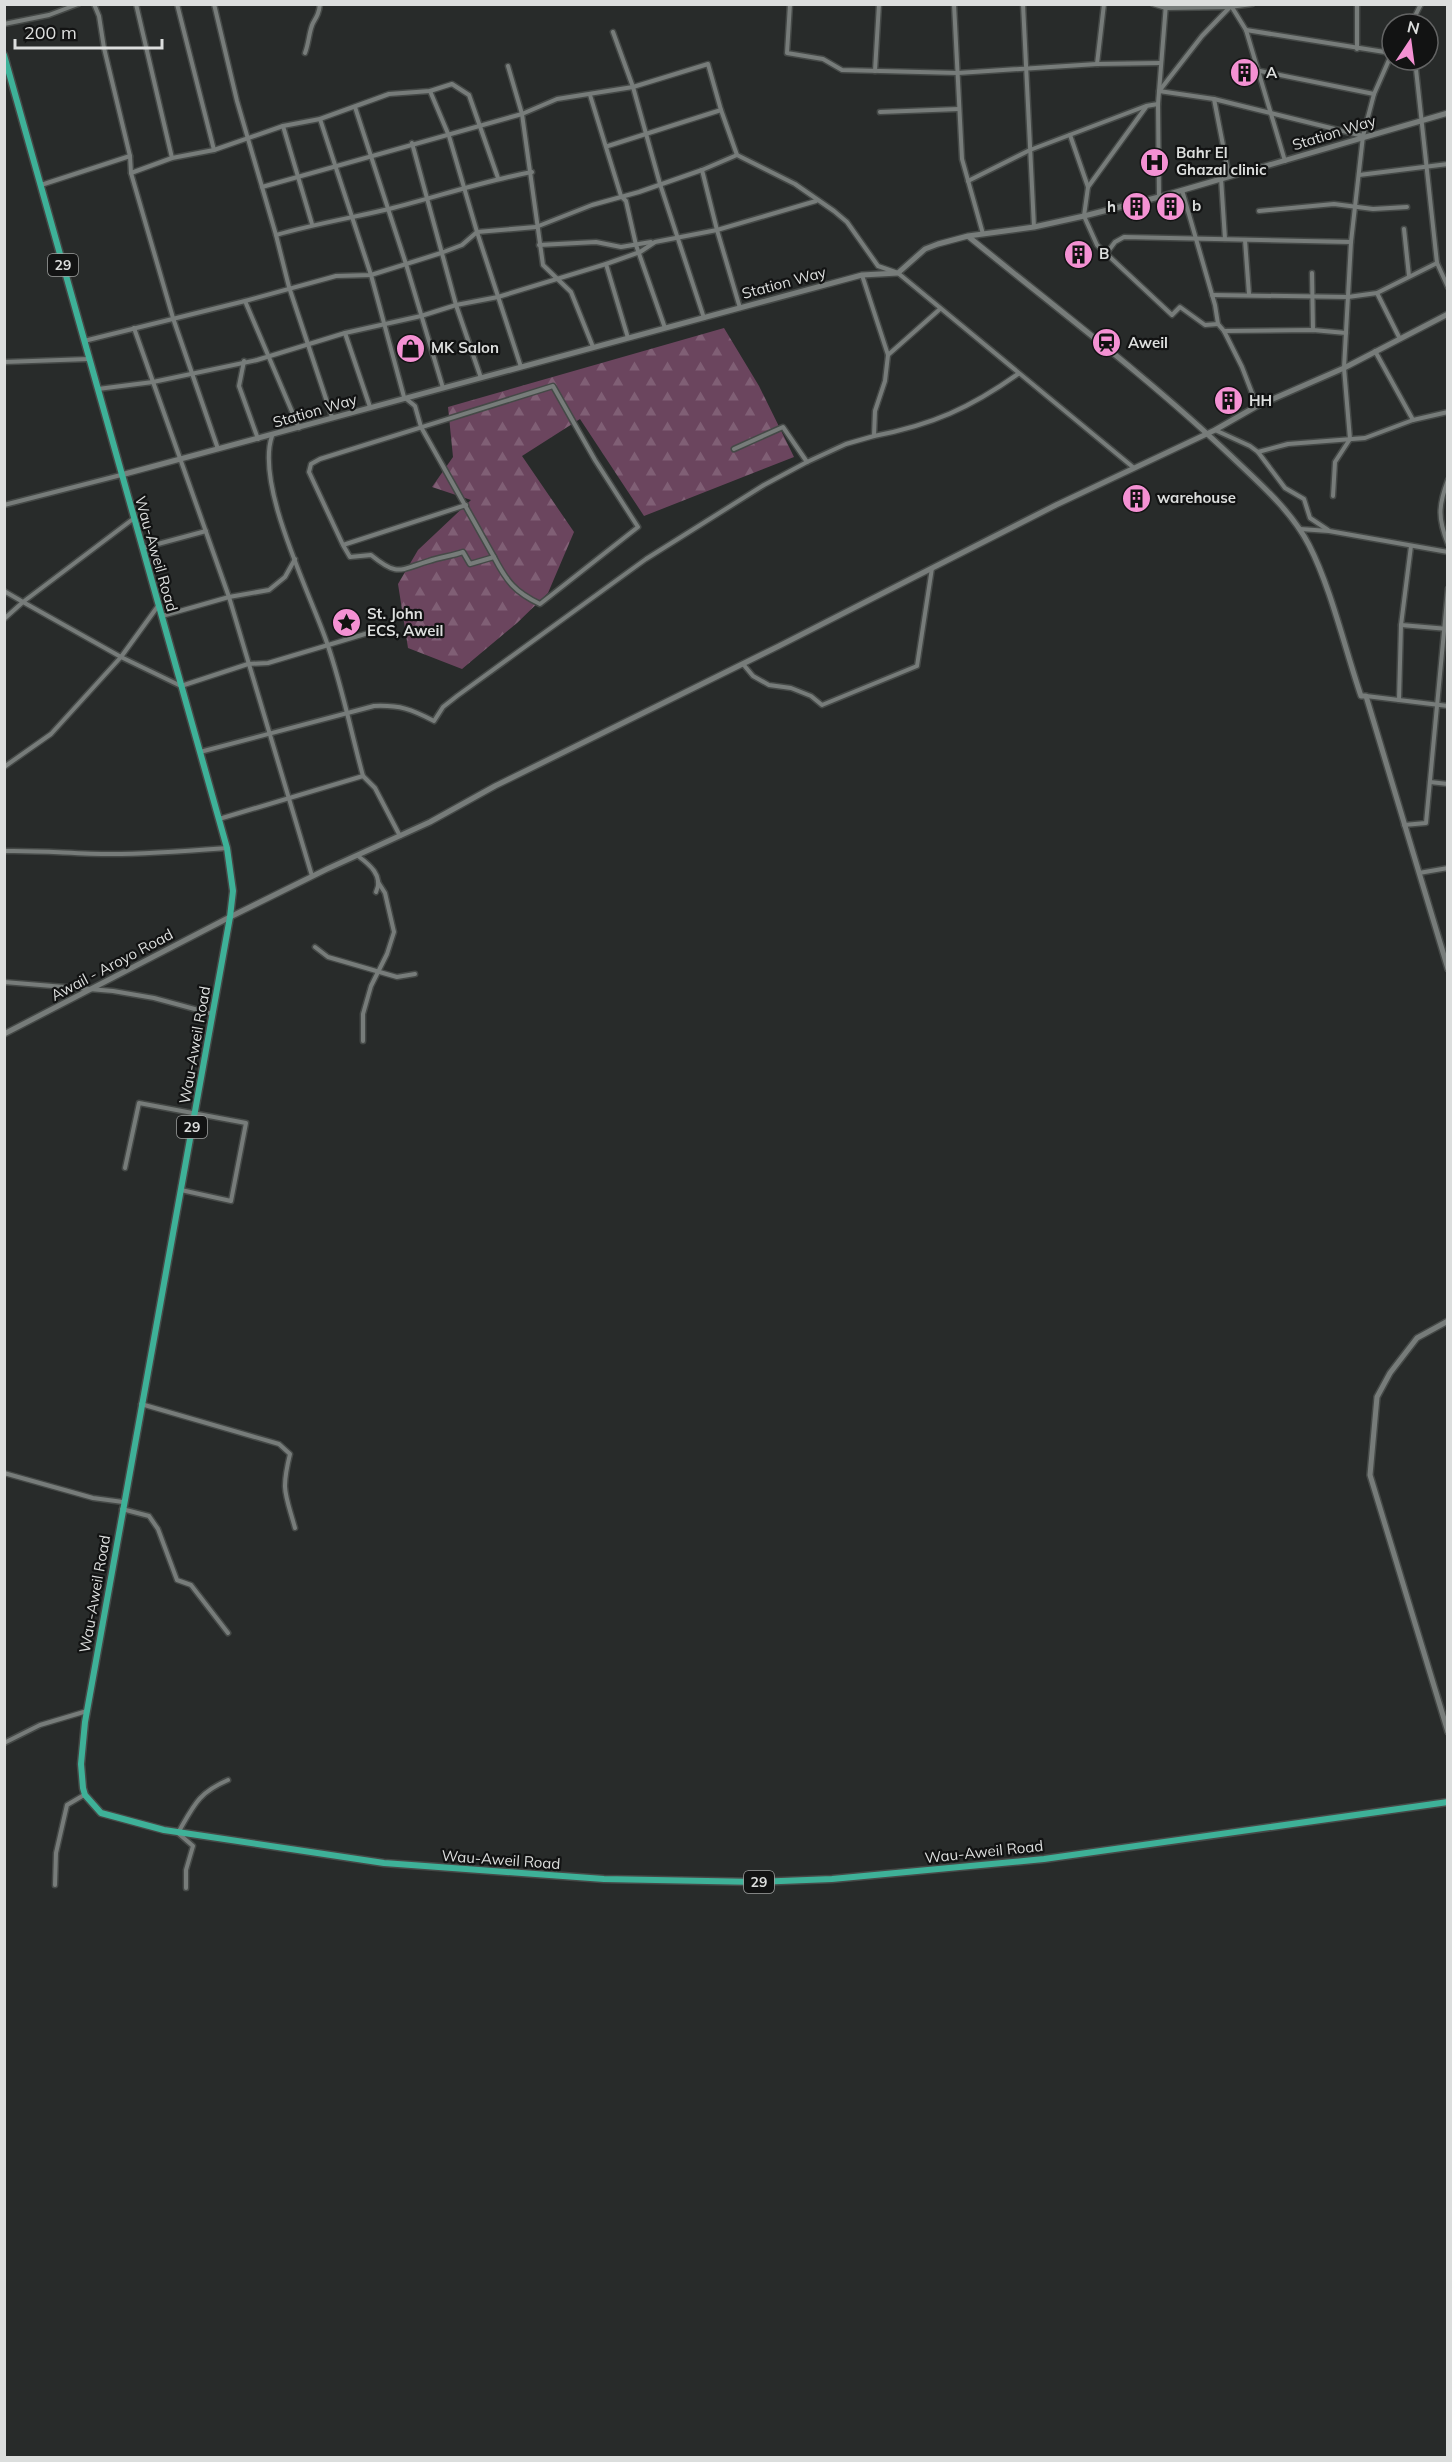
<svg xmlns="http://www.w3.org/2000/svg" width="1452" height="2462" font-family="Mulish,sans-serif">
<defs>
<pattern id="forest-firs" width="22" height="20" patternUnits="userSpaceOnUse" patternTransform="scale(1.5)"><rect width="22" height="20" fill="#6b455e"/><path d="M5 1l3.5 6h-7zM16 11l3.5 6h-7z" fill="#805f75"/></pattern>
</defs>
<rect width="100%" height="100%" fill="#282b2a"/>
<polygon fill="url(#forest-firs)" points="724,328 759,386 794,457 644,516 580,419 522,456 574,532 548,593 517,623 462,669 408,648 398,584 418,550 471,500 432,487 453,457 448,407"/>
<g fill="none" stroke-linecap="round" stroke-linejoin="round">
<defs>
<g id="street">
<polyline points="94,4 99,16 104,48 130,156 131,173 173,318 218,449"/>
<polyline points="136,4 172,158"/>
<polyline points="177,4 214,150"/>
<polyline points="214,4 237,101 276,235 289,287 332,417"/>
<polyline points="790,4 787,53 823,59 842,70 958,73 1097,64 1160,63"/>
<polyline points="954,4 962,159 983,234"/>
<polyline points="1023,4 1034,227"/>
<polyline points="1153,4 1166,8 1230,7"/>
<polyline points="1230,4 1246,30 1285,161"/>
<polyline points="4,24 49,15 78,4"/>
<polyline points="1411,24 1421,4"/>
<polyline points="1246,30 1391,53"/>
<polyline points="613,32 633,87 660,184 704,318"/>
<polyline points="1357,49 1357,4"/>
<path d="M305 53C309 43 309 31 313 23 317 16 319 13 320 4"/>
<polyline points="1415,60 1437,263 1448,287"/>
<polyline points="1097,64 1104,4"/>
<polyline points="508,66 522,114 543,265 571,292 593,347"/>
<polyline points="875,71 879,4"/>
<polyline points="1260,71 1374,94"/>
<polyline points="1160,90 1202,36 1230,7 1252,4"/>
<polyline points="430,91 449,136 477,232 521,367"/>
<polyline points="1159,91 1214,99 1363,136"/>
<polyline points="590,95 621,196 626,201 636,245 665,328"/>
<polyline points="1214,99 1229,176"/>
<polyline points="355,107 406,264 443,388"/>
<polyline points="721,110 737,155 795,184 834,211 847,222 878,266 898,273 1134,468"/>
<polyline points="880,112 959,109"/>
<polyline points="320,119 371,275 404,397 415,406 421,427 494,557"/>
<polyline points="283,126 312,224"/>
<polyline points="1070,135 1088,187 1084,216 1097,245 1172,315 1180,307 1205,325 1218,324"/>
<polyline points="412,143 456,305 481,378"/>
<polyline points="702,170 717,230 740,308"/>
<polyline points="131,173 172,158 214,150 283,126 320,119 389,94 430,91 452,84 469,95 498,178"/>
<polyline points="1359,175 1448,164"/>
<polyline points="1221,178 1225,239"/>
<polyline points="968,181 1030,150 1146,106 1158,104"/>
<polyline points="41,185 130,156"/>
<polyline points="262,187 522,114 557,99 633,87 708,64 721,110 608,146"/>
<polyline points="1088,187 1146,107"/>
<polyline points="1182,190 1215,305 1218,324 1224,331 1313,330 1346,333"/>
<polyline points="1159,197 1158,104 1166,4"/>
<polyline points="1259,211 1334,204 1373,209 1407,207"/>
<polyline points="1404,229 1409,276"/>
<path d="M276 235C314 224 351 218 389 209 437 197 483 181 532 172"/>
<polyline points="1245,240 1249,294"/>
<polyline points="539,245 596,242 621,247 651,242"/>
<polyline points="1106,254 1115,242 1124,237 1351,242"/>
<polyline points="606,264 628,338"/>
<polyline points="1312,273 1313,330"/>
<polyline points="1377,293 1400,339"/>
<polyline points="1212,295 1348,297 1377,293 1437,263"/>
<polyline points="245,301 299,428"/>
<polyline points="134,328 229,597 312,876"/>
<polyline points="1224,331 1242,367 1257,406"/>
<polyline points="345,333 370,407"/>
<polyline points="84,341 245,301 336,276 371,275 441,253 462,245 477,232 536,227 592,205 639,192 702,170 737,155"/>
<polyline points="1375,351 1413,420"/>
<polyline points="888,355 940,309"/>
<polyline points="244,361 239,386 258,439"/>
<polyline points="4,362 89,359"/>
<polyline points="98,389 153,382 257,360 345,333 421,316 456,305 498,297 606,264 640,252 655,242 717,230 816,201"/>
<polyline points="1215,430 1250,446 1258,452 1288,444 1365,438 1413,420 1448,412"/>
<path d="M272 436C255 485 310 593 327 643 342 686 351 732 363 776L375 788 400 836"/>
<path d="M874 436C932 425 970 408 1018 374"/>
<polyline points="734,449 783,427 807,462"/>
<polyline points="1258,452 1285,488 1304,499 1310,518 1328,530"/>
<path d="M1448 480C1438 506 1438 519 1448 544"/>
<polyline points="1333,496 1335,462 1350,439 1344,368 1351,242 1363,136 1374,94 1392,53"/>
<polyline points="4,505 121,475"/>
<polyline points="1300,529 1329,531 1448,552"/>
<path d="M343 545 350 557 371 555C398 577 399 570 429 561 440 557 452 556 463 552L470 564 494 557C507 582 515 592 540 604L638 527 595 460 553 386 320 459 311 464 309 472 343 545 466 505"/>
<polyline points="143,548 206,531"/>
<polyline points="4,591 23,602 133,519"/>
<polyline points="162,616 229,597 269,590 285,577 295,559"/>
<polyline points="4,619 23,602 121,657 158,606"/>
<polyline points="1401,625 1448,629"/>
<polyline points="743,664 753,676 769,685 791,688 811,696 822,705 917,666 932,568"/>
<polyline points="1366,696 1448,706"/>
<polyline points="1399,700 1401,625 1411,546"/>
<path d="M200 752 374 706C400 705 411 709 434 721L443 707 457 696 646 559 764 485 807 462 846 444 874 436 875 411 885 381 888 355 862 275"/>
<polyline points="4,767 51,734 121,657 181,686 248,664 268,663 375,631"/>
<polyline points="1430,782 1448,784"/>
<polyline points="219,819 363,776"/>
<polyline points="1404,825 1426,823 1448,589"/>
<path d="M4 851C40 850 75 854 111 854 150 854 188 851 227 848"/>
<path d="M358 856C369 864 384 876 376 892"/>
<polyline points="1419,873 1448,868"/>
<polyline points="315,947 328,957 390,975 397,977 415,974"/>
<polyline points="4,982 113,991 154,998 213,1014"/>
<polyline points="363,1041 363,1014 371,986 387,954 394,932 385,893 378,882"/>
<polyline points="125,1168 139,1103 246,1123 231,1201 181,1190"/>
<path d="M141 1404 279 1444 290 1454C281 1491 285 1492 295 1528"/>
<polyline points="4,1473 93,1498 123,1502"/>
<polyline points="122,1509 149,1516 158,1529 177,1580 191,1585 228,1633"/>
<polyline points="4,1743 40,1725 87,1711"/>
<polyline points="55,1885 56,1853 67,1805 84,1795"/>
<path d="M186 1888V1870L193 1846 178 1833C194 1805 198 1793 228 1780"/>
</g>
<g id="secondary">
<path d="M969 237C1057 309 1149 378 1231 456 1259 483 1291 510 1309 545 1331 588 1345 649 1361 696H1366L1448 969"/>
<polyline points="121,475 862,275 898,273 925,249 938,244 968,236 1034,227 1084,216 1159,197 1448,113"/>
<polyline points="4,1034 230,917 327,869 430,822 495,786 779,646 1056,505 1215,430 1257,406 1344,368 1448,314"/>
<polyline points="1448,1321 1417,1338 1390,1373 1377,1397 1370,1475 1448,1732"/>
</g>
<polyline id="primary" points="4,55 227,848 233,891 230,917 85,1722 81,1764 83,1788 85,1795 101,1813 164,1830 384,1863 604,1879 758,1882 832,1879 1044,1859 1448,1802"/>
</defs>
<use href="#street" stroke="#454947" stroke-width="7"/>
<use href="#secondary" stroke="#454947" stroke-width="8"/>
<use href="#primary" stroke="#454947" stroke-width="9"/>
<use href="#street" stroke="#777c7a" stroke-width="4"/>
<use href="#secondary" stroke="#777c7a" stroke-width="5"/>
<use href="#primary" stroke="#3eb198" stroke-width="6"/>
</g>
<defs>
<symbol id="building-disc" viewBox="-11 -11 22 22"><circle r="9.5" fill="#f491d3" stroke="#121313"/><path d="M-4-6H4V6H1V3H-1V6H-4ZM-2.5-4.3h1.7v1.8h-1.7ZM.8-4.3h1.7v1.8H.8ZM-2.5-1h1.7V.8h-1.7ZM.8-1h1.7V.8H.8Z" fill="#111"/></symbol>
<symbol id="hospital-disc" viewBox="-11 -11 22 22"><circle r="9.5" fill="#f491d3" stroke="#121313"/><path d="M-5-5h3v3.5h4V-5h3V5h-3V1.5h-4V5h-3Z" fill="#111"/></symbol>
<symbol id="station-disc" viewBox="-11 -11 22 22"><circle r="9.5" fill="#f491d3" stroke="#121313"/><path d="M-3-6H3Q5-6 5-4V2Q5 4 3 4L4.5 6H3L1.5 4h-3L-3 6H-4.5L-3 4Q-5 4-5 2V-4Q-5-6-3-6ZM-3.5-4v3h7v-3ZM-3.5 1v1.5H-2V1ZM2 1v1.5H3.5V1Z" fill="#111"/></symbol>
<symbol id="shop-disc" viewBox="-11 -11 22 22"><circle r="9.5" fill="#f491d3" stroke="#121313"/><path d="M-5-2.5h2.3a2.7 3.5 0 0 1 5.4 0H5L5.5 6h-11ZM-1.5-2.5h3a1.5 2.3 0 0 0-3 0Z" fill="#111"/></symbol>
<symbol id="sight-disc" viewBox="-11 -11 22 22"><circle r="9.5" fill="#f491d3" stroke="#121313"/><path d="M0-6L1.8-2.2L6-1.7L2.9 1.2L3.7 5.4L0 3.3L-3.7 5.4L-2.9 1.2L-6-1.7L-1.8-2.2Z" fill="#111"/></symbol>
</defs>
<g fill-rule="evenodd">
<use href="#building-disc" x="1228" y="56" width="33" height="33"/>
<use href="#hospital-disc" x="1138" y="146" width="33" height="33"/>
<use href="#building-disc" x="1154" y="190" width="33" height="33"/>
<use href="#building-disc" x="1120" y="190" width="33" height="33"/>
<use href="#building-disc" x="1062" y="238" width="33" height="33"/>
<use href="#station-disc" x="1090" y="326" width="33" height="33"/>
<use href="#shop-disc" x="394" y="332" width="33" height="33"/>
<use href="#building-disc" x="1212" y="384" width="33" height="33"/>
<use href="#building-disc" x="1120" y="482" width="33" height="33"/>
<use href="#sight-disc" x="330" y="606" width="33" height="33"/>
</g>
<g text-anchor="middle" stroke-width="4.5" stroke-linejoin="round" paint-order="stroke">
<g fill="#121313" stroke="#9fa1a0" stroke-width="1.5">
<rect x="48" y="254" width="30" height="22" rx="4.5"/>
<rect x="177" y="1116" width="30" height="22" rx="4.5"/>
<rect x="744" y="1871" width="30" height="22" rx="4.5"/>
</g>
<g font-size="14" font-weight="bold" fill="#dcdedd">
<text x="63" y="270">29</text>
<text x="192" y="1132">29</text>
<text x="759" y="1887">29</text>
</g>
<g font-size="15" font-weight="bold" fill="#dcdedd" stroke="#121313" text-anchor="start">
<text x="1266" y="78">A</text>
<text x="1176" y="158">Bahr El<tspan x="1176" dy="17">Ghazal clinic</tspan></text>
<text x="1192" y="211">b</text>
<text x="1116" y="212" text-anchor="end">h</text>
<text x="1099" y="259">B</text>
<text x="1128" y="348">Aweil</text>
<text x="431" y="353">MK Salon</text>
<text x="1249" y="406">HH</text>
<text x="1157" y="503">warehouse</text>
<text x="367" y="619">St. John<tspan x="367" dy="17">ECS, Aweil</tspan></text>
</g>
<g font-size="15" fill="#dcdedd" stroke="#121313">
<text transform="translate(1334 133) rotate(-17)" y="5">Station Way</text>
<text transform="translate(784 283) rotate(-15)" y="5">Station Way</text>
<text transform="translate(315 411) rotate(-16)" y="5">Station Way</text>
<text transform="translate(156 554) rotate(74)" y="5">Wau-Aweil Road</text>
<text transform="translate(112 965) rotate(-28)" y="5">Awail - Aroyo Road</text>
<text transform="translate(195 1045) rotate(-80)" y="5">Wau-Aweil Road</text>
<text transform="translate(95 1594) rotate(-80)" y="5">Wau-Aweil Road</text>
<text transform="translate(984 1852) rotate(-6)" y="5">Wau-Aweil Road</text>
<text transform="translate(501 1860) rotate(4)" y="5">Wau-Aweil Road</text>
</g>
</g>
<rect width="1452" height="2462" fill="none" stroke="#dcdedd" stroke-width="12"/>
<g transform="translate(1410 42) rotate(13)"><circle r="28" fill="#121313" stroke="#636464" stroke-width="1.5"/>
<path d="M0-4.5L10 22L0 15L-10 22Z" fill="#f491d3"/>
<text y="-9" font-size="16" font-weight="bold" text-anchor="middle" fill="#dcdedd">N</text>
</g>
<path d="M15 39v9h147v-9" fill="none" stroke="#dcdedd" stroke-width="3"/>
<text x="24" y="39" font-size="18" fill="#dcdedd" stroke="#121313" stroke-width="4.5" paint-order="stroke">200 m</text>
</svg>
